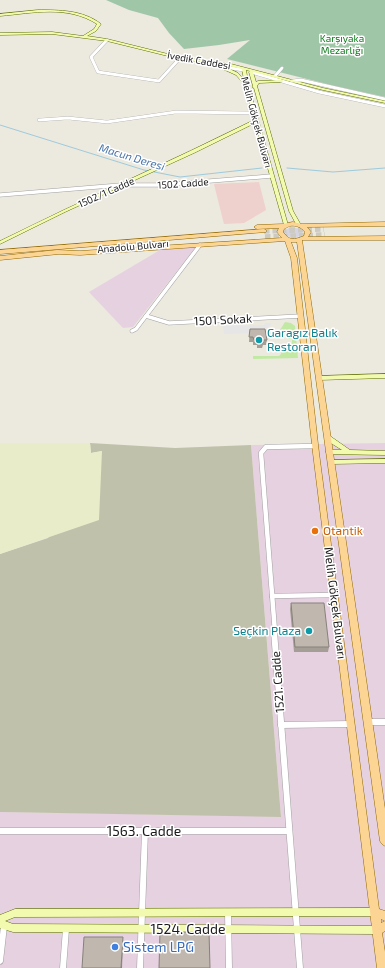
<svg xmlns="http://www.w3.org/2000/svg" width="385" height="968" font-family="'Exo 2',sans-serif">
<rect width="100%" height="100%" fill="#ece9df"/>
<polygon fill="#eed0cd" points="259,182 266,210 244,223 224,224 214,184"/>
<g fill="#e6d1e1">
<polygon points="196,247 133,327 123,328 89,292 160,250"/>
<polygon points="385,443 385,968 0,968 0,812 281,816 251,445"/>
</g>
<polygon fill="#c0c1ab" points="90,443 175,448 251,445 281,817 0,812 0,554 48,538 102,451 91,453"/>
<polygon fill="#e8ecc9" points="0,443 90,443 91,453 102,451 99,520 0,554"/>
<polygon fill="#c2e9a3" points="285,322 291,323 295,326 298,358 253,359 253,356 279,356 281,354 281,351 290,348 290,344 292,343 292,339 288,339 287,335 280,330"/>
<polygon fill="#a0c6a8" points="106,0 385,0 385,97 331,85 227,59 250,40 219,45 184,49 169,33 158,18 129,10"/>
<polygon fill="#e6e6e6" points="265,323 271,323 271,325 264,330 265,333 224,334 223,326 264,325"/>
<polygon fill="#d5d4e2" points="290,227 301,229 302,234 296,238 287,236 285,231"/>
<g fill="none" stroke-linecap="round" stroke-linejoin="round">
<g stroke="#9ecadb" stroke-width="1">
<polyline points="0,125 144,170 180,177 262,168"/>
<polyline points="287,168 333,172 385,168"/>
</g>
<g stroke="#cccac1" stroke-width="5.5" stroke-dasharray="5.5 3" stroke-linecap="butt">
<polyline points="264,231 324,229"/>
<polyline points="265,237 325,235"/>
</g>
<defs>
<g id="street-far3">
<polyline points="107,40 91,57 98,72 159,81 180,58"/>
<polyline points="219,66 243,70"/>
<polyline points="251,72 319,92 385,106"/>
<polyline points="275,76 282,68"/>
<polyline points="292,81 301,80 385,99"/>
<polyline points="39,120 68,118 107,122 176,112 254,113"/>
</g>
<g id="street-far2">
<polyline points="0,195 121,185 161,185 271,176"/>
<polyline points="146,316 169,323 301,316"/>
<polyline points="132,331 136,329 200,245"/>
</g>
<g id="street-far1">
<polyline points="272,596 334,595"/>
<polyline points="275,632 261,453 266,447 315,446"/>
</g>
<g id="street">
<polyline points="274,631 300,968"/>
<polyline points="368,722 385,722"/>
<polyline points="281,725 351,724"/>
<polyline points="0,831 289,831"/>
<polyline points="228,912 229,968"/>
<polyline points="0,961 4,926"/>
<polyline points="63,968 66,929"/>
<polyline points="140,968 145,831"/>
</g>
<g id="secondary">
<path d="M38 10C60 10 83 10 101 24L96 31 87 36 107 39 180 57 231 64 323 88 385 101V103L323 90 253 72 256 82 258 81 282 80 284 81 282 82 259 83 257 86 293 211 301 225V226H297L289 211 254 88 252 87 253 86 249 72 250 71 246 70 249 87 288 225V226H286L284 225 255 123 194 153 65 212 0 244V241C84 199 170 162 254 120L245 85 236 75 216 66 215 65 216 64 180 59 107 41 52 34 0 35V33L52 32 83 36 94 29 97 24C67 5 34 13 0 16V14ZM219 64 242 69 244 80 238 73Z"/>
<polygon points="385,374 385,378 319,380 316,378 319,376"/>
<polygon points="326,436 330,436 350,450 385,451 385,455 327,454 326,452 327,450 342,450 326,440 325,438"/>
<polygon points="385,459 385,463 331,464 328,462 331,460"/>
<polygon points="375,908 378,909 379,912 378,915 375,916 15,917 5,921 13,924 377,926 380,927 381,930 380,933 377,934 13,932 0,928 0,915 15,909"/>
</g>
<g id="primary">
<path d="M293 222 302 224 385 222V226L307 227 311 232 308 237 385 236V240H302L385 809V846L382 844 380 841 297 242H291L297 258 319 453 379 909 385 911V921L381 919V923L385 921V931L382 933 385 952V968H377L313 453 291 258 285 241 80 255 59 254 0 260V256L57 250 80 251 282 238 277 232 279 228 257 229 254 227 257 225 283 224ZM290 226C296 225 301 227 305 232L304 236C293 240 290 241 283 232L284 229Z"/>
<polygon points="264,229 266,230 266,232 0,254 0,250"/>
</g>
</defs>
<use href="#street-far3" stroke="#a1a1a1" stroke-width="3.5"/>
<use href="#street-far2" stroke="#a1a1a1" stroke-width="4.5"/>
<use href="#street-far1" stroke="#a1a1a1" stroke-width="5.5"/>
<use href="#street" stroke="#a1a1a1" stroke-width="7"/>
<use href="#secondary" stroke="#5e6f03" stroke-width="1"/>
<use href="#primary" stroke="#916900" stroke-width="1"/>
<use href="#street-far3" stroke="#fff" stroke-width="3"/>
<use href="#street-far2" stroke="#fff" stroke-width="3.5"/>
<use href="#street-far1" stroke="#fff" stroke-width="4.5"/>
<use href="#street" stroke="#fff" stroke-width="6"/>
<use href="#secondary" fill="#f2fab0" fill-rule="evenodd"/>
<use href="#primary" fill="#fcd594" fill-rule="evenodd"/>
</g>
<g fill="#a59e96">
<polygon points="250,329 267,340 266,345 263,345 262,348 257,348 257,345 253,345 253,342 249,342"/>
<polygon points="291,603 329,647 328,652 294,652 290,609"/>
</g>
<polygon fill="#86817a" points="123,937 123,939 122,968 121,968"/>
<g fill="#c0b8af" stroke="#86817a">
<polygon points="250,329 265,329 267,340 263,340 263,343 258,343 257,340 254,340 253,337 249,337"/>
<polygon points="291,603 324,603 329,647 295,647"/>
<polygon points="160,932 209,932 210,968 159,968"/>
<polygon points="84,937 123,937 121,968 82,968"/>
</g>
<g fill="#0f9aa8" stroke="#fff" stroke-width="1.5">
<circle cx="259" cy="340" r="4"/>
<circle cx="309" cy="631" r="4"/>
</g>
<circle fill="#e8710a" stroke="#fff" stroke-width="1.5" cx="315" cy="531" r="4"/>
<circle fill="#3f7fe0" stroke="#fff" stroke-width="1.5" cx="115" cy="947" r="4"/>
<g text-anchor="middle" stroke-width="3" stroke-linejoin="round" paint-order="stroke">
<g font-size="10" fill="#0a7719" stroke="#fff">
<text x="342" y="42">Karşıyaka<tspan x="342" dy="12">Mezarlığı</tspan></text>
</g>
<g font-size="10" fill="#1a1a1a" stroke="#fff">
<text transform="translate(199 60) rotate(10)" y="4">İvedik Caddesi</text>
<text transform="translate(257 122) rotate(75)" y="4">Melih Gökçek Bulvarı</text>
<text transform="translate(183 183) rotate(-4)" y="4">1502 Cadde</text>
<text transform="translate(106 192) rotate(-24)" y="4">1502/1 Cadde</text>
<text transform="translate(133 246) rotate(-5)" y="4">Anadolu Bulvarı</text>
</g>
<g font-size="11" font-style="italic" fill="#4773aa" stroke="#fff">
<text transform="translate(132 157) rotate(17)" y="4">Macun Deresi</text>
</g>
<g font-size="12" fill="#1a1a1a" stroke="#fff">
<text transform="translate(223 320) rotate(-3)" y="4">1501 Sokak</text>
<text transform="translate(335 603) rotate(83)" y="4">Melih Gökçek Bulvarı</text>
<text transform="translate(278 682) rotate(-94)" y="4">1521. Cadde</text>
</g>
<g font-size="12" fill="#0d838f" stroke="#fff" text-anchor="start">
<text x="267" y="337">Garagız Balık<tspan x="267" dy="14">Restoran</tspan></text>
<text x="301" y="635" text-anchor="end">Seçkin Plaza</text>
</g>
<g font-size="12" fill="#c56008" stroke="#fff" text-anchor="start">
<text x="323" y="535">Otantik</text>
</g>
<g font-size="14" fill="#1a1a1a" stroke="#fff">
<text x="144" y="836">1563. Cadde</text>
<text x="188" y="934">1524. Cadde</text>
</g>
<g font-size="14" fill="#366cbe" stroke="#fff" text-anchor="start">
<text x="123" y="952">Sistem LPG</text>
</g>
</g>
</svg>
